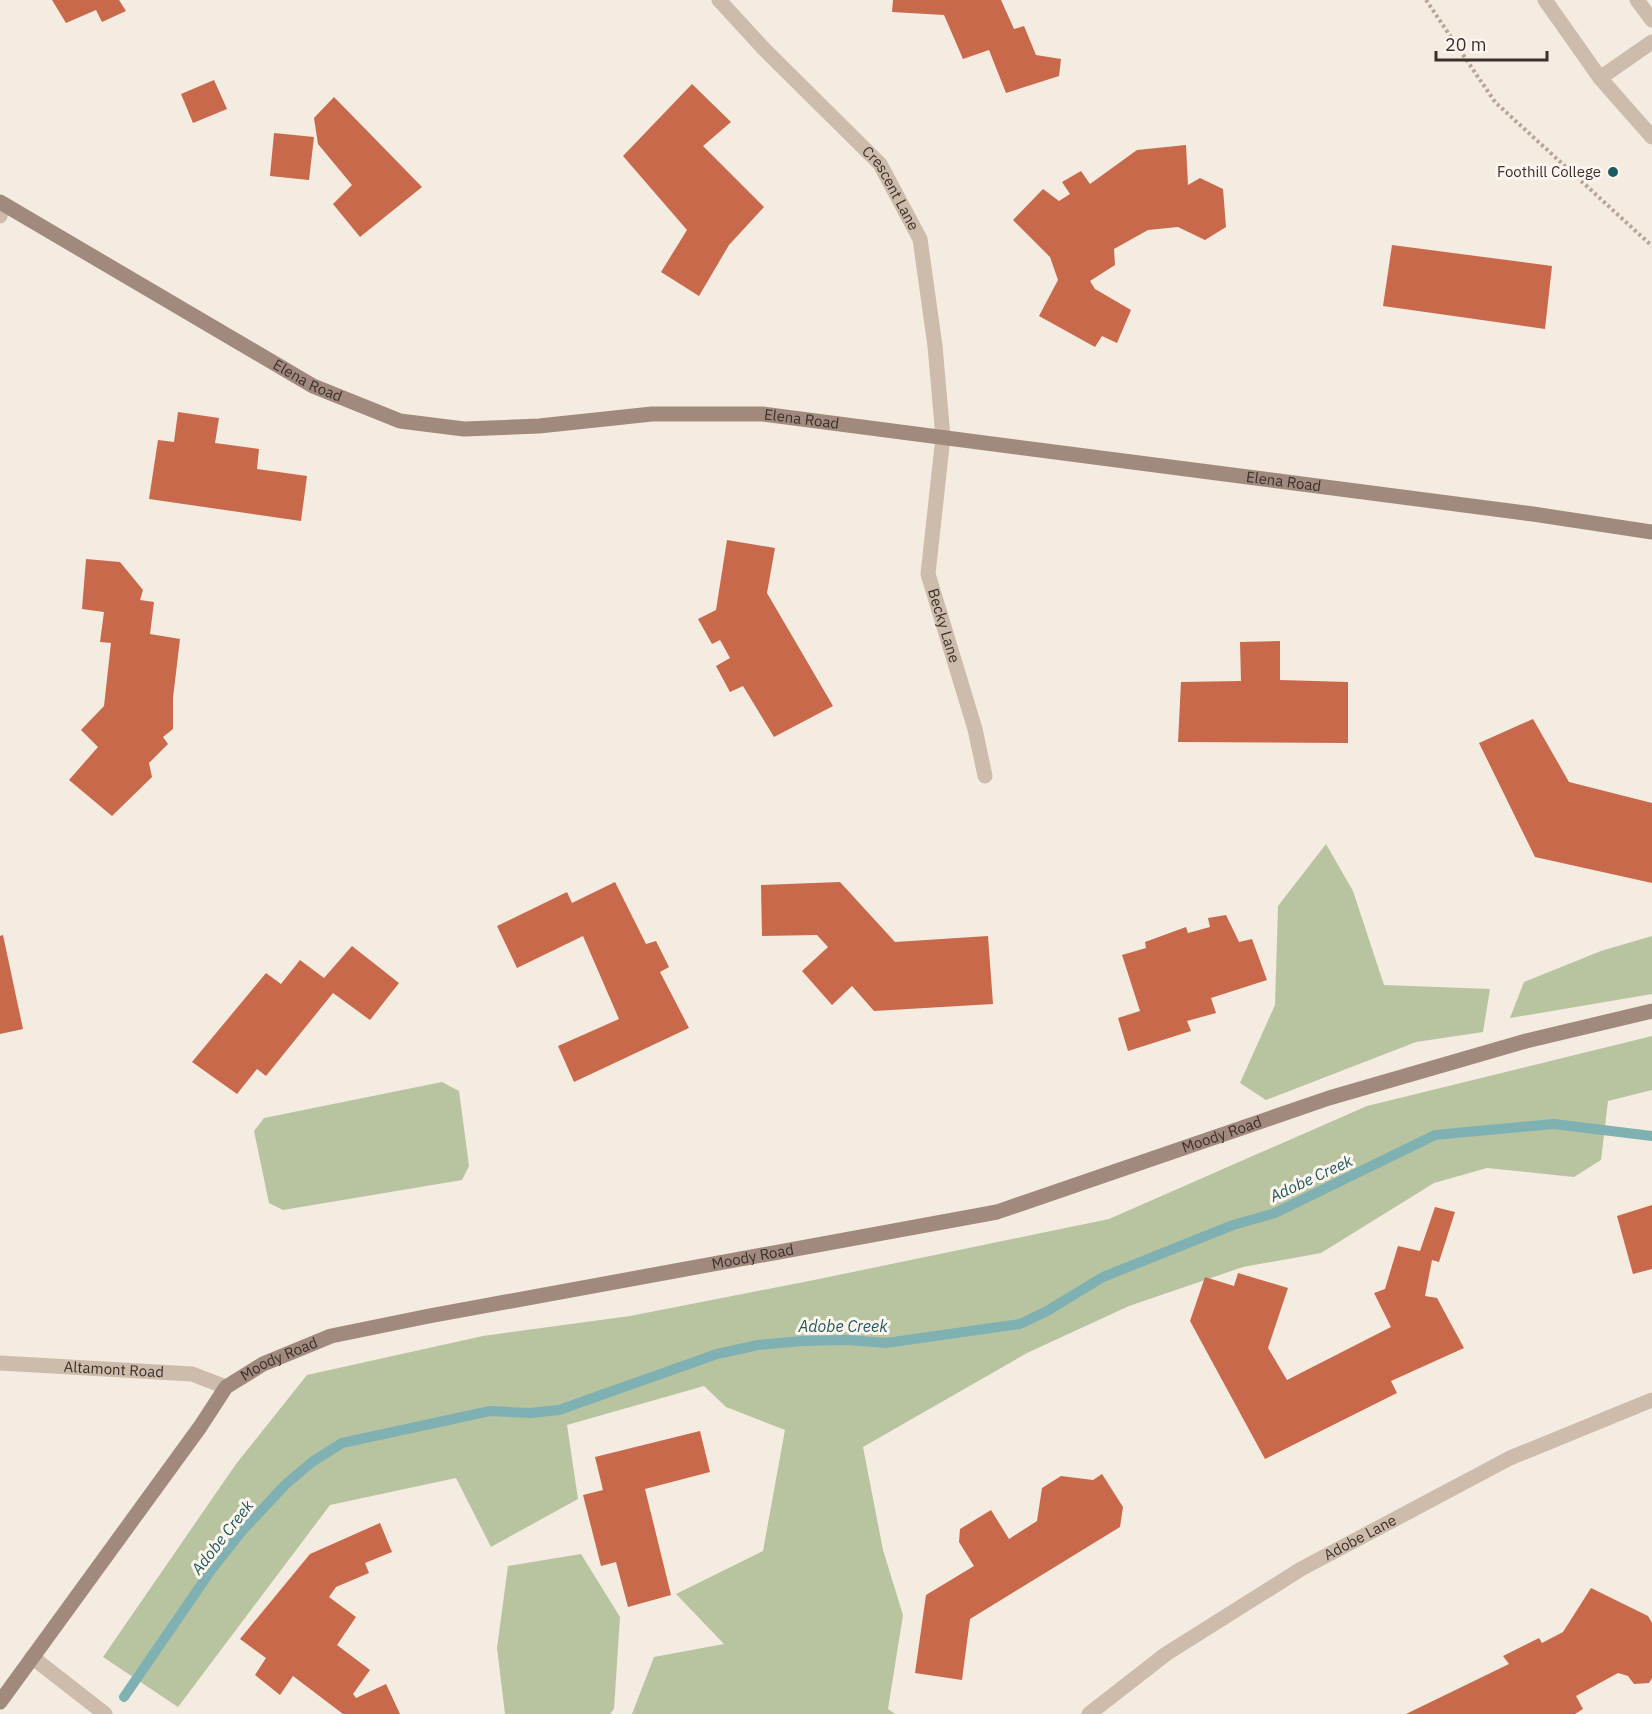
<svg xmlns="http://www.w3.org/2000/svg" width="1652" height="1714" font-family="'IBM Plex Sans',sans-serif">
<rect width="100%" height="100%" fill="#f4ebe1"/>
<g fill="#b8c4a0">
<polygon points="1326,844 1353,891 1384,985 1490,989 1483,1032 1416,1042 1266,1100 1240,1083 1275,1005 1278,906"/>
<polygon points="1652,936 1652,994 1510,1018 1524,982 1601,951"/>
<polygon points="1652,1036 1652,1090 1608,1101 1601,1160 1574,1177 1487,1168 1434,1183 1321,1253 1243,1267 1129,1306 1027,1353 863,1447 883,1550 903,1615 888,1709 895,1714 632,1714 654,1657 724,1644 676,1594 763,1551 785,1430 726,1407 704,1386 567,1425 578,1499 491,1547 456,1478 330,1505 178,1707 103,1657 236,1464 307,1375 483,1336 630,1316 814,1280 1109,1219 1367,1106"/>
<polygon points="442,1082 459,1091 469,1166 462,1180 283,1210 269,1203 254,1131 264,1118"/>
<polygon points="581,1554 620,1617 614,1709 610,1714 505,1714 497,1648 508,1566"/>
</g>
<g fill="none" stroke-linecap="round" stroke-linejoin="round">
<polyline stroke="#7fb0b2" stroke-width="10" points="124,1697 212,1569 243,1530 285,1485 312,1462 342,1443 490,1411 530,1413 559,1410 717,1354 758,1345 802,1341 847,1340 886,1343 1020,1324 1047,1311 1103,1277 1233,1225 1275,1213 1435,1135 1554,1124 1652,1136"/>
</g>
<g fill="#c8694b">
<polygon points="52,0 119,0 126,11 102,22 96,10 66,23"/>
<polygon points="893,0 1001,0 1014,29 1024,26 1036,55 1061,59 1059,76 1006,93 989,50 963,59 944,15 892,12"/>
<polygon points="214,80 227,109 193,123 181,94"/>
<polygon points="692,84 731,122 703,146 764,207 729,245 699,296 661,272 687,230 623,156"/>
<polygon points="334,97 422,187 360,237 333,204 352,185 318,144 314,118"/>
<polygon points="274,133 314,137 309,180 270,176"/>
<polygon points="1186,145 1188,185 1200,178 1223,189 1226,227 1205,240 1178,227 1148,230 1114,249 1115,265 1090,281 1095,289 1131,310 1117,343 1102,336 1095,347 1039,316 1058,280 1050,257 1013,220 1043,189 1059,201 1070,194 1062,182 1081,171 1090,184 1137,150"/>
<polygon points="1392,245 1552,266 1545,329 1383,306"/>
<polygon points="178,412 219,418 215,443 259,449 257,469 307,476 301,521 149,499 158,440 174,442"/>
<polygon points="727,540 775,548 767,593 833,706 774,737 743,686 730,692 716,666 730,658 720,640 712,644 698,619 716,610"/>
<polygon points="86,559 120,562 143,590 140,600 154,602 150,634 180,639 173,698 173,729 163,737 168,744 149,763 152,777 112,816 69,780 98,747 81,730 104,706 111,643 100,642 104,612 82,609"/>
<polygon points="1280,641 1280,680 1348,682 1348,743 1178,742 1181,682 1241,681 1240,642"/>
<polygon points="1533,719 1569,782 1652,803 1652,883 1535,857 1479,743"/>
<polygon points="615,882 646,944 656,941 669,967 660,972 689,1028 574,1082 558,1046 619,1019 583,936 517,968 497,926 567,892 572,903"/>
<polygon points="840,882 895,942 988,936 993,1004 874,1011 852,986 832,1005 802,971 828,947 817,935 762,936 761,885"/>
<polygon points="1226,915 1239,942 1252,939 1267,980 1211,998 1216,1013 1187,1021 1191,1031 1128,1051 1118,1018 1140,1011 1122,955 1146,948 1145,942 1186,927 1188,933 1210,927 1208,918"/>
<polygon points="3,935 23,1029 0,1034 0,936"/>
<polygon points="352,946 399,983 370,1020 333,993 266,1076 257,1069 237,1094 192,1062 266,973 281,984 300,960 324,978"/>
<polygon points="1652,1205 1652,1269 1633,1274 1617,1216"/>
<polygon points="1435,1207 1455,1212 1439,1262 1432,1260 1425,1296 1437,1298 1464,1348 1391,1381 1397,1393 1265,1459 1190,1321 1205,1277 1234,1286 1238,1273 1288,1288 1268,1348 1287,1380 1391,1327 1374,1293 1385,1289 1398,1246 1420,1251"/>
<polygon points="700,1431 710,1472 645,1489 671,1595 628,1607 616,1562 601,1566 583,1495 603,1490 595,1457"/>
<polygon points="1102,1474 1123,1507 1120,1527 970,1619 962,1680 915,1673 926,1595 974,1566 959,1542 960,1529 991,1510 1009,1539 1037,1521 1042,1488 1061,1476 1093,1480"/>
<polygon points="380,1523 392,1552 365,1563 369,1573 336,1587 329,1597 356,1617 337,1645 370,1670 353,1694 356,1698 386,1684 400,1714 343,1714 293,1676 280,1695 255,1675 266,1658 240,1639 310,1554"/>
<polygon points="1591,1588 1648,1616 1652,1623 1652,1678 1649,1683 1634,1684 1628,1676 1618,1673 1576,1696 1583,1709 1575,1714 1406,1714 1509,1664 1503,1656 1539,1638 1542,1643 1563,1632"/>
</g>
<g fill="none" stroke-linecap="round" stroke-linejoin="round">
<polyline stroke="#b9a596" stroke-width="4" stroke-dasharray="3 3" stroke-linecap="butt" points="1426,0 1495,102 1652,246"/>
<g stroke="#cdbbac" stroke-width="15">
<polyline points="1637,0 1652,20"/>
<polyline points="1600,78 1652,42"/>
</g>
<g stroke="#cdbbac" stroke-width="15">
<path id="s1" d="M719 0 764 49 880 164 920 239 935 346 943 437 928 574 975 729 985 776"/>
<polyline points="1545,0 1600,78 1652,137"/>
<polyline points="0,216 4,204"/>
<path id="s2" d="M0 1363 192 1374 226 1387"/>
<polyline points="32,1657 105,1714"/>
<path id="s3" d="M1089 1714 1166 1654 1301 1569 1510 1458 1652 1400"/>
</g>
<g stroke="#a18a7d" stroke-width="15">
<path id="s4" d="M0 202 313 386 400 421 464 429 539 426 652 414H762L1533 514 1652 532"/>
<path id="s5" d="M0 1702 200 1427 226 1387 263 1364 331 1336 429 1316 997 1212 1329 1098 1526 1041 1652 1011"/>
</g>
</g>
<circle fill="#1f5a5e" stroke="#fbf5ee" stroke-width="2" cx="1613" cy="172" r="6"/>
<g text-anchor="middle" stroke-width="6" stroke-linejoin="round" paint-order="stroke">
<g font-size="15" fill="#3b302b" stroke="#fbf5ee" text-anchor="end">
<text x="1601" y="177">Foothill College</text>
</g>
<g font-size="15" fill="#3b302b" stroke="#fbf5ee">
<text dy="5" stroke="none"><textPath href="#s1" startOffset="256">Crescent Lane</textPath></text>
<text dy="5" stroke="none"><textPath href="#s4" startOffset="356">Elena Road</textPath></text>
<text dy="5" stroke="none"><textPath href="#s4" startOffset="860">Elena Road</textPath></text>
<text dy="5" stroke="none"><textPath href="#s4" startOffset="1346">Elena Road</textPath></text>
<text dy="5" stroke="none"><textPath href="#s1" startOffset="706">Becky Lane</textPath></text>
<text dy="5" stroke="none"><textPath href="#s5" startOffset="1420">Moody Road</textPath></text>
<text dy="5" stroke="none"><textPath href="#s5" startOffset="934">Moody Road</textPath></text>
<text dy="5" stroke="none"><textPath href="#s5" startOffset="448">Moody Road</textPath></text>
<text dy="5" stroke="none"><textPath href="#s2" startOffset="114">Altamont Road</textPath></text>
<text dy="5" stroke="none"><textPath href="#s3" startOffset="324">Adobe Lane</textPath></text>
</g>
<g font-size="16" font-style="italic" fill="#1f5a5e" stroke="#fbf5ee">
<text transform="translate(1311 1178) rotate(-25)" y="6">Adobe Creek</text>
<text x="843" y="1332">Adobe Creek</text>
<text transform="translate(222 1537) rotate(-52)" y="6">Adobe Creek</text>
</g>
</g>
<path d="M1436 51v9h111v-9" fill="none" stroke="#3b302b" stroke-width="3"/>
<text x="1445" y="51" font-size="18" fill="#3b302b" stroke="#fbf5ee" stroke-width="4.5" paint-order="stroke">20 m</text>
</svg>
